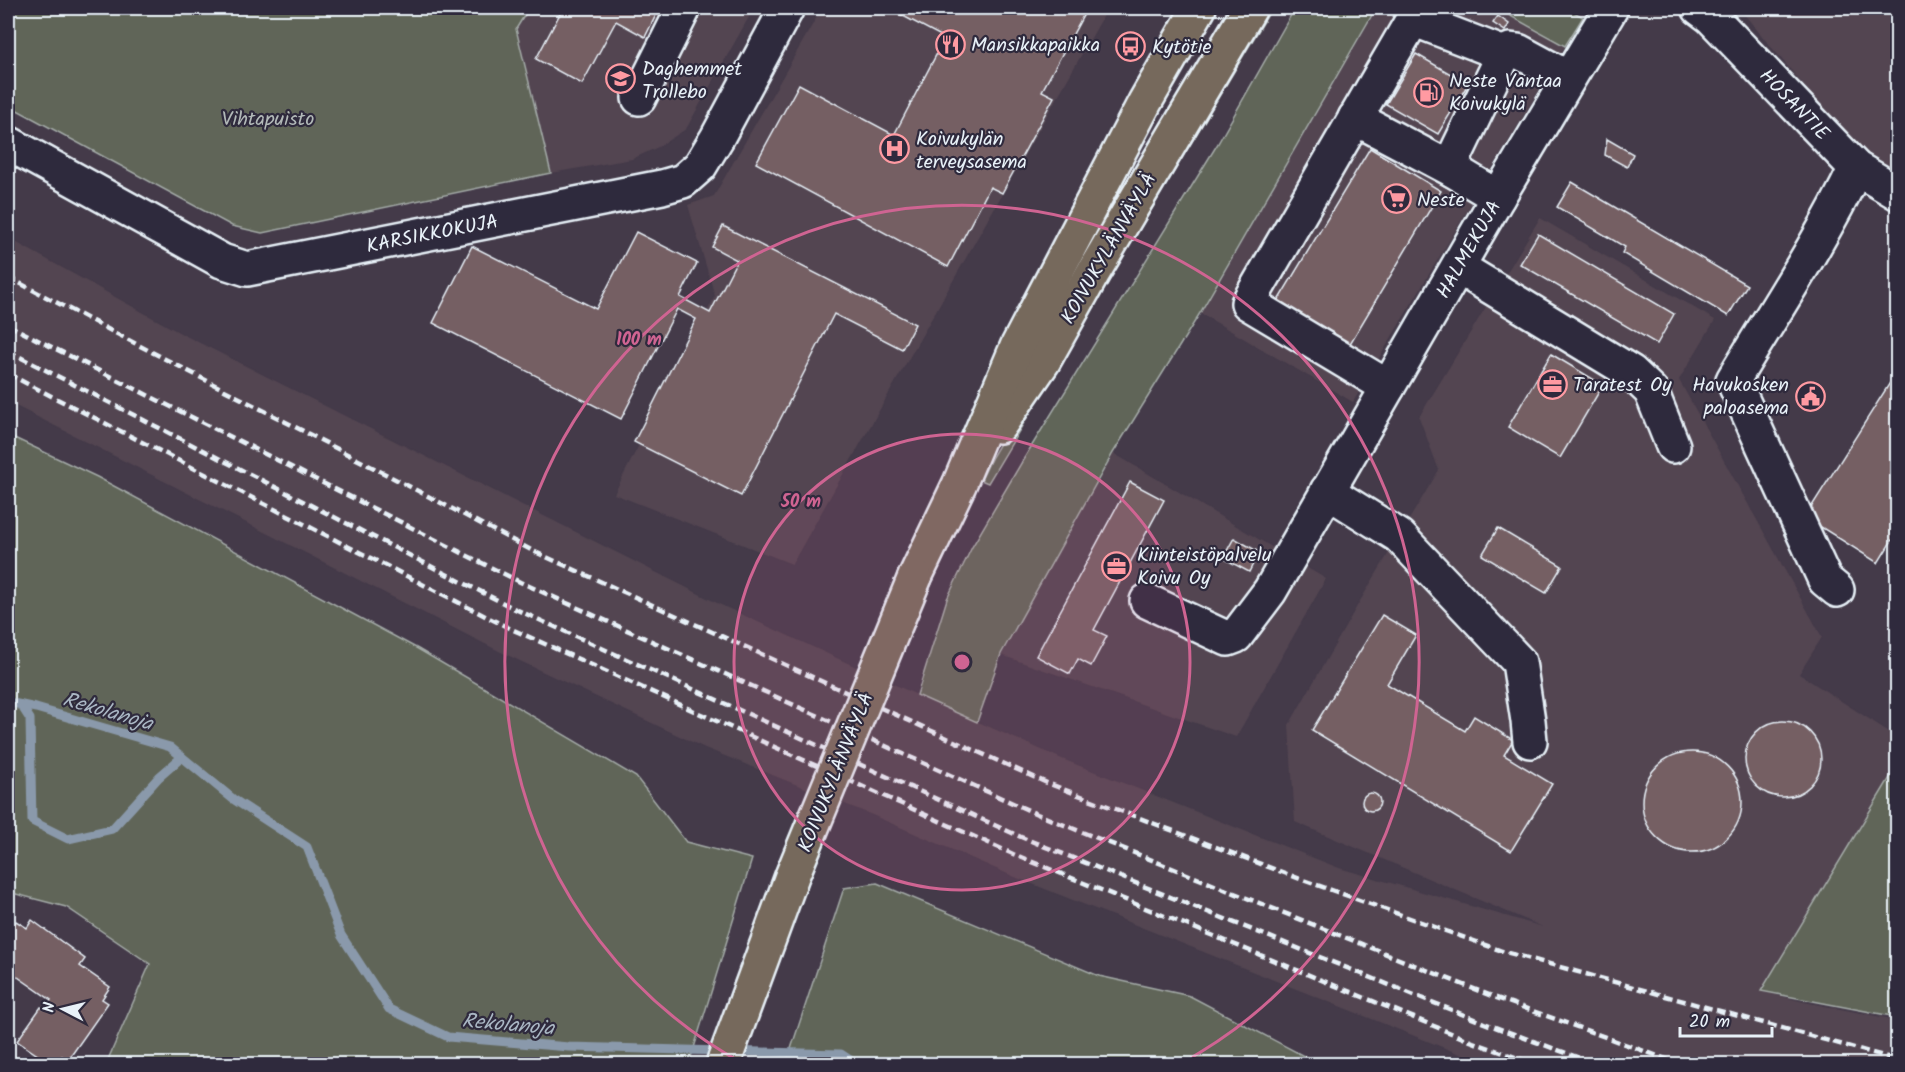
<svg xmlns="http://www.w3.org/2000/svg" width="1905" height="1072" font-family="Kalam,sans-serif">
<rect width="100%" height="100%" fill="#443a49"/>
<filter id="ink" filterUnits="userSpaceOnUse"><feTurbulence type="fractalNoise" baseFrequency=".0167" numOctaves="2"/><feDisplacementMap in="SourceGraphic" scale="12" xChannelSelector="R" yChannelSelector="G"/><feConvolveMatrix kernelMatrix="1 2 1 2 8 2 1 2 1" color-interpolation-filters="sRGB"/></filter>
<g filter="url(#ink)">
<g fill="#534551">
<polygon points="529,8 754,8 686,129 658,147 632,159 551,173 516,29"/>
<polygon points="822,8 1108,8 792,564 614,494 715,296 688,205 714,196"/>
<polygon points="1376,8 1496,8 1565,46 1353,402 1200,313"/>
<polygon points="1739,8 1897,8 1897,175 1863,155 1767,42"/>
<polygon points="1540,218 1715,320 1679,380 1822,637 1799,674 1897,737 1897,766 1761,991 1804,1002 1897,1020 1897,1064 1485,1064 1015,877 870,814 705,748 497,650 8,402 8,238 182,334 721,605 917,695 1062,759 1339,868 1543,927 1295,822 1289,725 1360,601 1439,470 1419,417"/>
<polygon points="1113,453 1326,579 1236,737 1001,655"/>
</g>
<g fill="#606558" stroke="#a4aba8" stroke-width="1.5">
<polygon points="8,8 529,8 516,29 551,173 262,233 232,226 8,105"/>
<polygon points="1257,8 1272,8 988,483 981,480 992,457"/>
<polygon points="1295,8 1376,8 1200,313 1113,453 1001,654 977,722 917,695 947,599 972,547 1023,460 1217,145"/>
<polygon points="1496,8 1567,8 1583,17 1565,46"/>
<polygon points="8,435 97,477 418,649 636,777 686,842 752,859 689,1064 106,1064 150,964 66,907 8,892"/>
<polygon points="1897,766 1897,1017 1761,991"/>
<polygon points="877,883 1099,976 1190,996 1319,1064 786,1064 844,888"/>
</g>
<g fill="none" stroke-linecap="round" stroke-linejoin="round">
<g stroke="#8a99ab" stroke-width="9">
<polyline points="8,702 36,708 170,747 233,799 307,847 341,935 389,1009 448,1037 569,1047 841,1054 856,1064"/>
<polyline points="21,705 30,719 32,821 68,839 112,829 159,777 182,757"/>
</g>
</g>
<g fill="#755e64" stroke="#e8f1f8" stroke-width="1.5">
<polygon points="563,8 646,8 657,13 645,37 616,21 582,84 536,59"/>
<polygon points="888,8 1077,8 1085,12 1042,91 1054,97 1002,193 990,187 948,267 756,163 799,84 894,135 945,38"/>
<polygon points="1498,16 1509,24 1505,31 1493,23"/>
<polygon points="1416,54 1468,84 1438,134 1386,104"/>
<polygon points="1607,139 1633,154 1627,167 1605,155"/>
<polygon points="1370,148 1441,191 1348,347 1276,304"/>
<polygon points="1572,182 1747,285 1728,316 1622,253 1625,247 1557,207"/>
<polygon points="723,226 915,324 902,349 834,314 741,496 634,442 696,319 677,309 621,419 433,323 472,246 596,309 636,232 697,263 680,297 710,313 737,260 712,247"/>
<polygon points="1538,234 1674,314 1657,344 1520,264"/>
<polygon points="1551,354 1603,385 1560,458 1508,427"/>
<polygon points="1898,370 1898,544 1892,540 1878,563 1805,517"/>
<polygon points="1130,482 1164,500 1094,630 1107,636 1091,666 1078,659 1070,674 1036,656"/>
<polygon points="1498,528 1562,566 1546,593 1482,555"/>
<polygon points="1234,538 1259,552 1249,572 1223,558"/>
<polygon points="1382,615 1416,635 1387,684 1465,731 1474,716 1513,740 1504,755 1552,784 1511,851 1312,730"/>
<circle cx="1783" cy="759" r="38"/>
<circle cx="1692" cy="802" r="50"/>
<circle cx="1371" cy="802" r="9"/>
<polygon points="32,920 85,959 80,966 110,987 102,999 108,1003 68,1060 62,1056 56,1064 51,1064 17,1041 41,1007 44,1009 51,1000 15,975 8,985 8,932 16,921 27,928"/>
</g>
<g fill="none" stroke-linecap="round" stroke-linejoin="round">
<defs>
<g id="minor">
<polyline points="1699,8 1711,17 1856,168 1898,193"/>
<polyline points="639,98 684,8"/>
<polyline points="1355,118 1453,170"/>
<polyline points="8,143 222,261 247,269 662,187 683,181 700,166 717,138 787,8"/>
<polyline points="1498,197 1453,170 1451,164 1504,54 1510,50 1518,51 1568,78"/>
<polyline points="1458,267 1631,372 1651,391 1673,446"/>
<polyline points="1388,387 1248,303 1413,19 1504,54"/>
<polyline points="1327,491 1399,536 1519,662 1528,721 1530,741"/>
<path d="M1837 590 1825 580 1733 380C1775 310 1821 241 1856 168"/>
<polyline points="1147,601 1228,639 1236,636 1270,591 1498,197 1611,8"/>
</g>
<g id="major">
<polyline points="999,426 1043,362 1094,271 1250,8"/>
<polyline points="915,577 959,485 1017,347 1145,102 1199,8"/>
</g>
</defs>
<use href="#minor" stroke="#e8f1f8" stroke-width="38"/>
<use href="#major" stroke="#e8f1f8" stroke-width="38"/>
<use href="#minor" stroke="#2f2a3d" stroke-width="33"/>
<use href="#major" stroke="#76695c" stroke-width="33"/>
<g stroke="#e8f1f8" stroke-width="4.5" stroke-dasharray="9 4.5" stroke-linecap="butt">
<polyline points="8,277 533,551 1047,783 1303,880 1502,951 1898,1060"/>
<polyline points="8,325 520,582 1037,814 1494,997 1680,1064"/>
<polyline points="8,351 513,608 1021,837 1484,1023 1596,1064"/>
<polyline points="8,374 507,627 1013,854 1473,1042 1535,1064"/>
</g>
<defs>
<polyline id="major-bridge" points="723,1064 792,876 915,577"/>
</defs>
<use href="#major-bridge" stroke="#e8f1f8" stroke-width="38" stroke-linecap="butt"/>
<use href="#major-bridge" stroke="#76695c" stroke-width="33"/>
</g>
</g>
<circle cx="962" cy="662" r="228" fill="#cf6492" fill-opacity=".12"/>
<g fill="none" stroke="#cf6492" stroke-width="3">
<circle cx="962" cy="662" r="228"/>
<path d="M744 1064A457 457 0 1 1 1180 1064"/>
</g>
<defs>
<symbol id="restaurant-ring" viewBox="-11 -11 22 22"><circle r="9.5" fill="#2f2a3d" stroke="#ff9aa2" stroke-width="1.5"/><path d="M-5-6h1v4h1v-4h1v4h1v-4h1v5L-1.5 .5V6h-2V.5L-5-1ZM5-6V6H3V1.5H1.5Q1.5-4 5-6Z" fill="#ff9aa2"/></symbol>
<symbol id="bus-ring" viewBox="-11 -11 22 22"><circle r="9.5" fill="#2f2a3d" stroke="#ff9aa2" stroke-width="1.5"/><path d="M-5-6H5V4H4V6H2V4H-2V6H-4V4H-5ZM-3.5-4V0h7V-4ZM-3.5 1.2v1.5H-2V1.2ZM2 1.2v1.5H3.5V1.2Z" fill="#ff9aa2"/></symbol>
<symbol id="school-ring" viewBox="-11 -11 22 22"><circle r="9.5" fill="#2f2a3d" stroke="#ff9aa2" stroke-width="1.5"/><path d="M0-5L7-2L0 1L-7-2ZM-4 1L0 2.5L4 1V4Q0 6-4 4Z" fill="#ff9aa2"/></symbol>
<symbol id="fuel-ring" viewBox="-11 -11 22 22"><circle r="9.5" fill="#2f2a3d" stroke="#ff9aa2" stroke-width="1.5"/><path d="M-5.5-6h7V0h2V4h1.3V-2.5L3-4.5l.8-.8L6-3V5H2.5V1h-1V6h-7ZM-4.2-4.7v3.2H.2V-4.7Z" fill="#ff9aa2"/></symbol>
<symbol id="hospital-ring" viewBox="-11 -11 22 22"><circle r="9.5" fill="#2f2a3d" stroke="#ff9aa2" stroke-width="1.5"/><path d="M-5-5h3v3.5h4V-5h3V5h-3V1.5h-4V5h-3Z" fill="#ff9aa2"/></symbol>
<symbol id="supermarket-ring" viewBox="-11 -11 22 22"><circle r="9.5" fill="#2f2a3d" stroke="#ff9aa2" stroke-width="1.5"/><path d="M-6-5.5h2.5l.6 2H6L4.5 2H-2.5L-4.4-4H-6ZM-1.5 3.2a1.3 1.3 0 1 0 .1 0ZM3 3.2a1.3 1.3 0 1 0 .1 0Z" fill="#ff9aa2"/></symbol>
<symbol id="office-ring" viewBox="-11 -11 22 22"><circle r="9.5" fill="#2f2a3d" stroke="#ff9aa2" stroke-width="1.5"/><path d="M-6-3h4V-5.5h4V-3h4V5H-6ZM-1-4.5V-3h2v-1.5ZM-6 0V1H6V0Z" fill="#ff9aa2"/></symbol>
<symbol id="civic-ring" viewBox="-11 -11 22 22"><circle r="9.5" fill="#2f2a3d" stroke="#ff9aa2" stroke-width="1.5"/><path d="M-.6-6.5H3V-4.5H.6V-3L4-1V1h2V6H-6V1h2V-1L-.6-3ZM-1.2 2.5V6h2.4V2.5Z" fill="#ff9aa2"/></symbol>
</defs>
<g fill-rule="evenodd">
<use href="#restaurant-ring" x="934" y="28" width="33" height="33"/>
<use href="#bus-ring" x="1114" y="30" width="33" height="33"/>
<use href="#school-ring" x="604" y="62" width="33" height="33"/>
<use href="#fuel-ring" x="1412" y="76" width="33" height="33"/>
<use href="#hospital-ring" x="878" y="132" width="33" height="33"/>
<use href="#supermarket-ring" x="1380" y="182" width="33" height="33"/>
<use href="#office-ring" x="1536" y="368" width="33" height="33"/>
<use href="#civic-ring" x="1794" y="380" width="33" height="33"/>
<use href="#office-ring" x="1100" y="550" width="33" height="33"/>
</g>
<g text-anchor="middle" stroke-width="4.5" stroke-linejoin="round" paint-order="stroke">
<g font-size="20" fill="#e8f1f8" stroke="#2f2a3d" text-anchor="start">
<text x="971" y="51">Mansikkapaikka</text>
<text x="1152" y="53">Kytötie</text>
<text x="642" y="75">Daghemmet<tspan x="642" dy="23">Trollebo</tspan></text>
<text x="1449" y="87">Neste Vantaa<tspan x="1449" dy="23">Koivukylä</tspan></text>
<text x="916" y="145">Koivukylän<tspan x="916" dy="23">terveysasema</tspan></text>
<text x="1417" y="206">Neste</text>
<text x="1573" y="391">Taratest Oy</text>
<text x="1789" y="391" text-anchor="end">Havukosken<tspan x="1789" dy="23">paloasema</tspan></text>
<text x="1137" y="561">Kiinteistöpalvelu<tspan x="1137" dy="23">Koivu Oy</tspan></text>
</g>
<g font-size="20" fill="#e8f1f8" stroke="#2f2a3d">
<text transform="translate(1795 104) rotate(46)" y="7">HOSANTIE</text>
<text transform="translate(432 233) rotate(-11)" y="7">KARSIKKOKUJA</text>
<text transform="translate(1108 248) rotate(-60)" y="7">KOIVUKYLÄNVÄYLÄ</text>
<text transform="translate(1468 249) rotate(-60)" y="7">HALMEKUJA</text>
<text transform="translate(835 772) rotate(-68)" y="7">KOIVUKYLÄNVÄYLÄ</text>
</g>
<g font-size="20" fill="#b2b9b8" stroke="#2f2a3d">
<text x="268" y="125">Vihtapuisto</text>
</g>
<g font-size="21" font-style="italic" fill="#aab7c4" stroke="#2f2a3d">
<text transform="translate(108 711) rotate(16)" y="7">Rekolanoja</text>
<text transform="translate(508 1024) rotate(5)" y="7">Rekolanoja</text>
</g>
</g>
<circle cx="962" cy="662" r="9" fill="#cf6492" stroke="#2f2a3d" stroke-width="3"/>
<g font-size="18" text-anchor="middle" font-weight="bold" fill="#cf6492" stroke="#2f2a3d" stroke-width="4.5" stroke-linejoin="round" paint-order="stroke">
<text x="639" y="345">100 m</text>
<text x="801" y="507">50 m</text>
</g>
<rect width="1905" height="1072" fill="none" stroke="#2f2a3d" stroke-width="30"/>
<rect x="15" y="15" width="1875" height="1042" fill="none" stroke="#e8f1f8" stroke-width="2" filter="url(#ink)"/>
<g transform="translate(63 1009) rotate(277)" stroke="#2f2a3d" stroke-width="4.5" paint-order="stroke">
<path d="M0-4.5L10 22L0 15L-10 22Z" fill="#e8f1f8"/>
<text y="-9" font-size="16" font-weight="bold" text-anchor="middle" fill="#e8f1f8">N</text>
</g>
<path d="M1680 1027v9h92v-9" fill="none" stroke="#e8f1f8" stroke-width="3"/>
<text x="1689" y="1027" font-size="18" fill="#e8f1f8" stroke="#2f2a3d" stroke-width="4.5" paint-order="stroke">20 m</text>
</svg>
